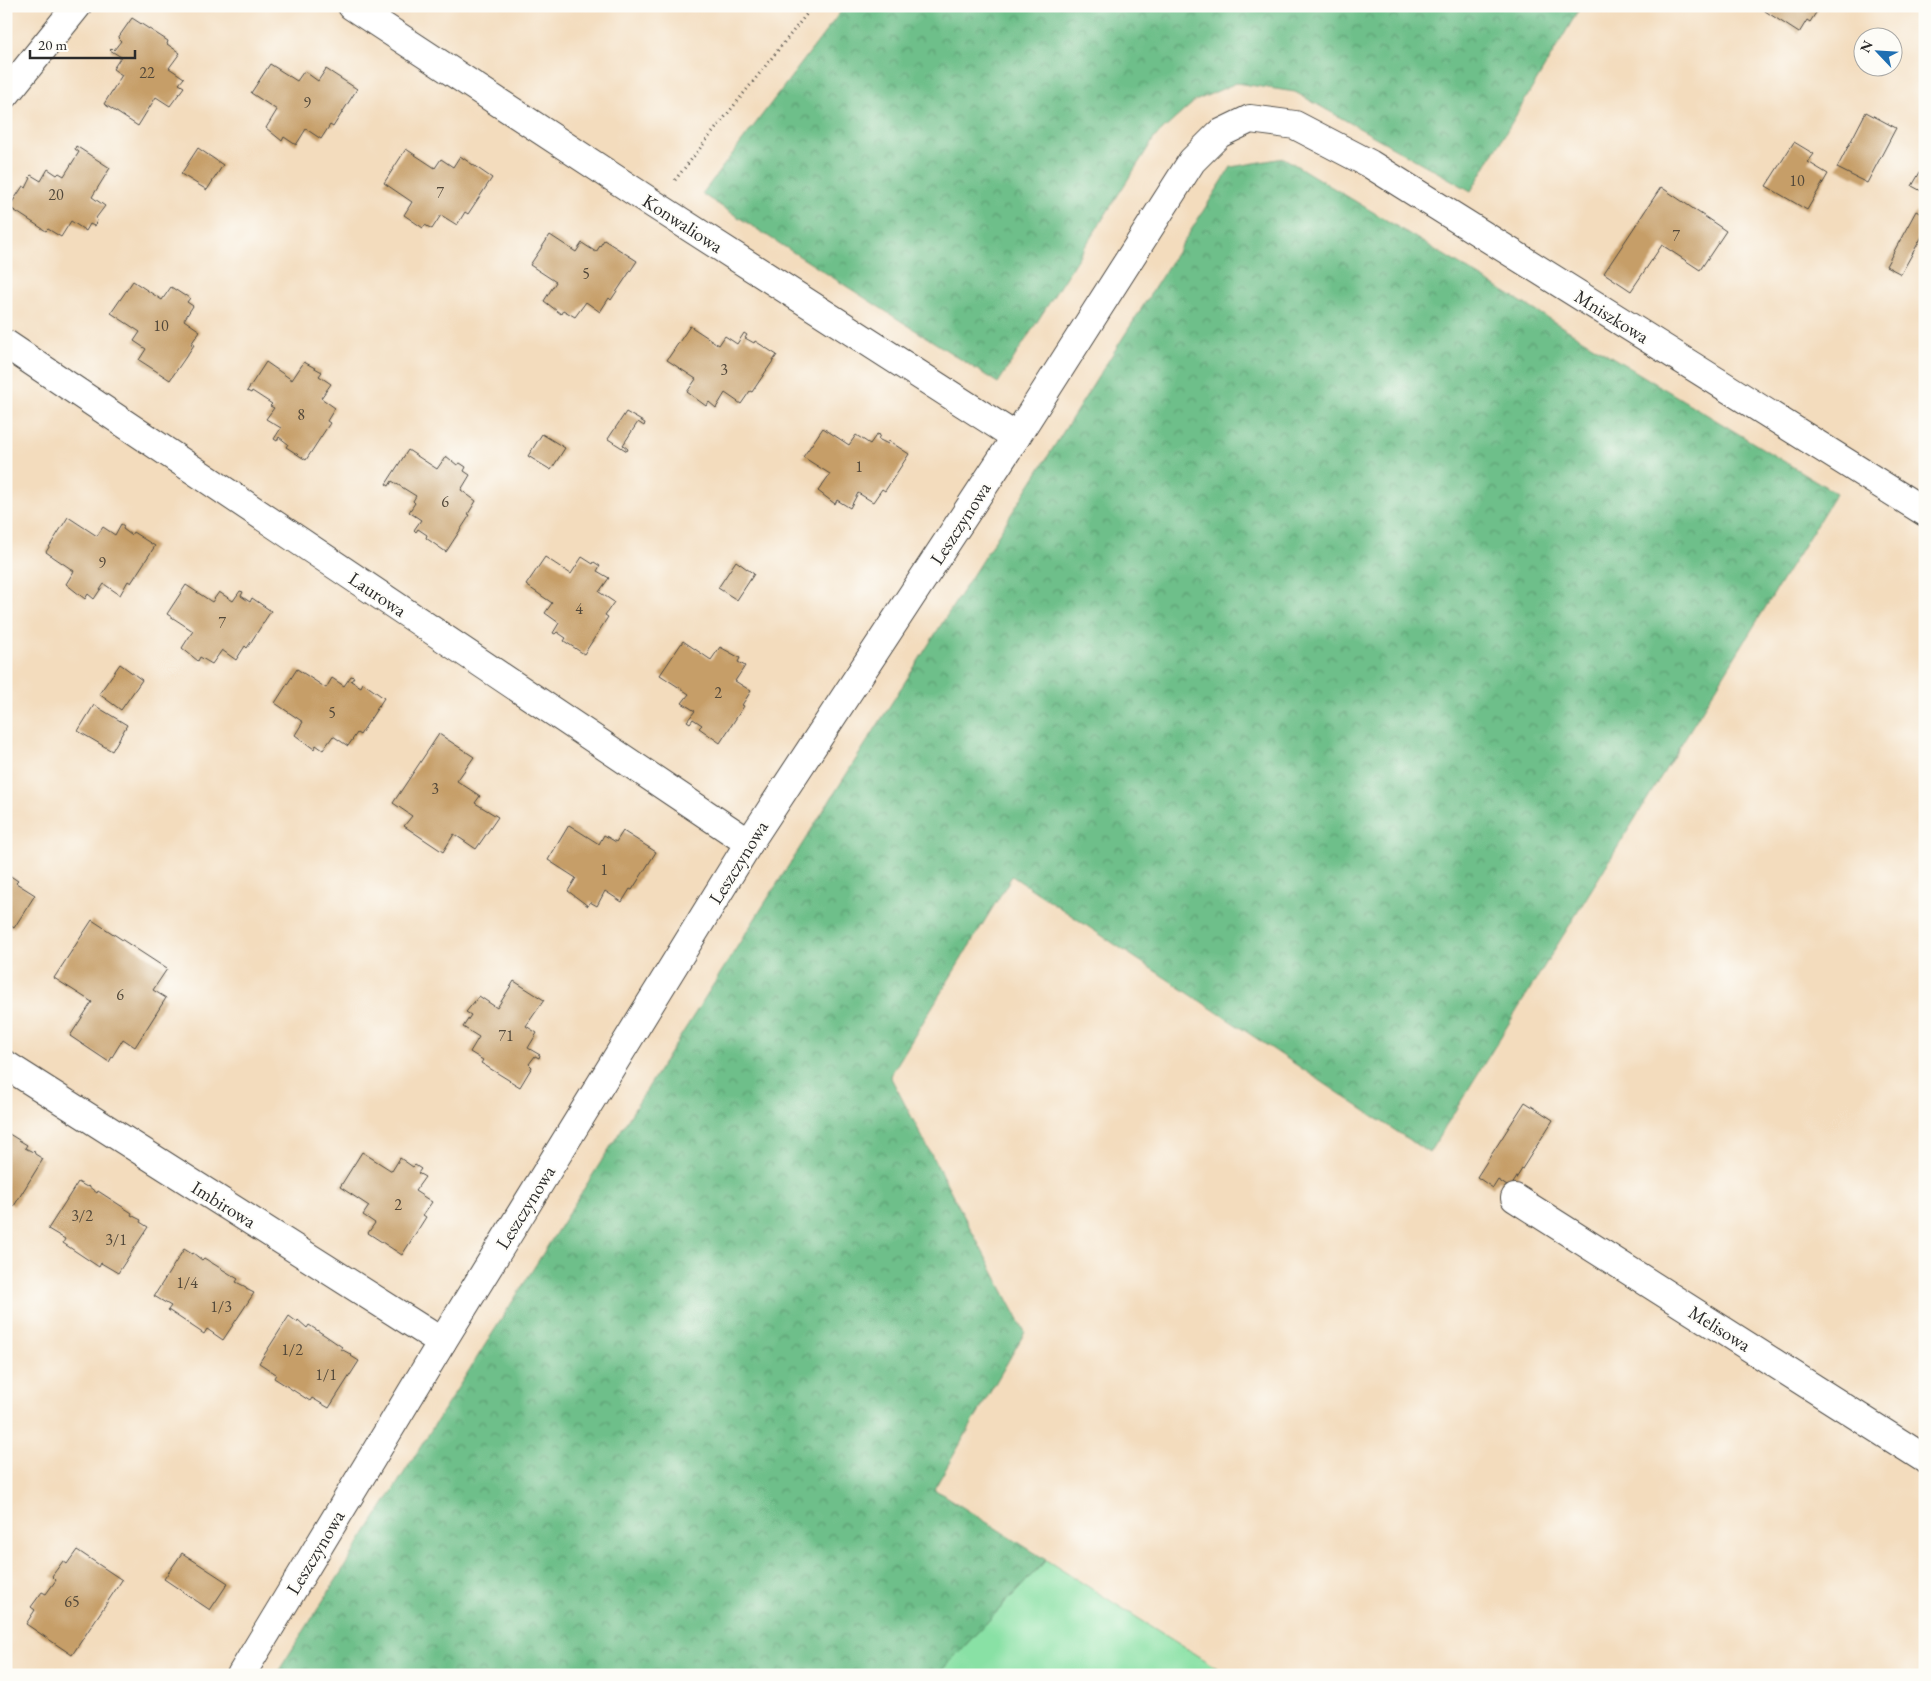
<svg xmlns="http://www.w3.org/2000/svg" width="1931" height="1681" font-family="'EB Garamond',serif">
<defs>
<pattern id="forest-crowns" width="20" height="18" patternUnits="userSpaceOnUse" patternTransform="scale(1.25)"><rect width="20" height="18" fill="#6ebf8a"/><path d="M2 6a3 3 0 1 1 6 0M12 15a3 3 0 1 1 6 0" fill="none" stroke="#5b9b71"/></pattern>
</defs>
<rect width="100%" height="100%" fill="#fdfcf7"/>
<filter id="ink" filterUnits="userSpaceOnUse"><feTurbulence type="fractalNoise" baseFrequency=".02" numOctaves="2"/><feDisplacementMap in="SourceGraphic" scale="10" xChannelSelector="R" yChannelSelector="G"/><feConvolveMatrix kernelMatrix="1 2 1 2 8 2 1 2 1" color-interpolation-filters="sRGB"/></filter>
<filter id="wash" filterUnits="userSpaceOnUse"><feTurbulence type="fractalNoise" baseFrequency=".0096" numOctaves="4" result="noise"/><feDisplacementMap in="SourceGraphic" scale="20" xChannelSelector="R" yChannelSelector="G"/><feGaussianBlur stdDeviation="1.12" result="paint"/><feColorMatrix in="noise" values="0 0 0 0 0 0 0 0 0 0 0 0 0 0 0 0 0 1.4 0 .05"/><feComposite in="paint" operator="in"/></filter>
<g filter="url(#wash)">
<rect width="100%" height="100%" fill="#f3dcbd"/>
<polygon fill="#89e1a5" stroke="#5a8668" points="1046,1560 1228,1675 937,1675"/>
<g fill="url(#forest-crowns)" stroke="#4c755a">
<polygon points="845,6 1581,6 1471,191 1295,92 1236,83 1195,101 1155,137 998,383 702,194"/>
<polygon points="1284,158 1836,493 1429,1153 1012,876 890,1076 1025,1332 934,1489 1046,1560 937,1675 276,1675 1231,167"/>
</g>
<g id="blocks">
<g fill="#c69e68">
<polygon points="1761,6 1816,6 1819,8 1810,22 1807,20 1799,33 1765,11 1765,9"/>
<polygon points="132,18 168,41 167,44 180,53 169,68 184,78 179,84 184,87 170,106 156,97 138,126 104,104 122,75 113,69 121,57 110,50 112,48 114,50 121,41 118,38"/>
<polygon points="270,64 297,81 304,71 318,81 326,69 357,89 333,127 330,125 321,139 306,129 296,145 284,137 282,141 266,128 277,110 251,93"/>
<polygon points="1866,112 1896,128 1867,183 1837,168"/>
<polygon points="1794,142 1814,154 1808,162 1828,174 1807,210 1766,186"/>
<polygon points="76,146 110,168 92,197 105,206 96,218 97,221 94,226 90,224 86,231 71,221 61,237 48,229 46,231 9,207 23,186 26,188 31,178 29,177 31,175 41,181 48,169 57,175 59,173 64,176 79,152 75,149"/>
<polygon points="198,148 223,165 207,190 181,174"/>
<polygon points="406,149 435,168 441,159 453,167 460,156 492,178 468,214 465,212 457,225 441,215 432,229 425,225 423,228 404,215 412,202 384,183"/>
<polygon points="1923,167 1925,168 1925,193 1912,186"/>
<polygon points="1661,187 1726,231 1700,270 1662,245 1631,291 1604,273"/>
<polygon points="1916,211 1925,216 1925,231 1901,274 1886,266"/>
<polygon points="550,235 576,252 582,243 596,252 604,240 637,261 611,300 609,298 600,312 586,302 575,317 563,310 561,314 544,301 556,282 530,265"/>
<polygon points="133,281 162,300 171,287 185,296 186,295 190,298 187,302 193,306 184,320 200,331 191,344 194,345 170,380 139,360 146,349 134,341 140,332 111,313"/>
<polygon points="690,326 719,345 725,336 737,344 744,333 747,335 745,338 754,343 755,341 777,355 752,392 750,391 741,404 725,393 716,408 709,402 706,406 687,392 696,379 667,360"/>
<polygon points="266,362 292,380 304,362 322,372 319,376 331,384 321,398 335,408 327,421 330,423 306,460 286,447 288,444 279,437 277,441 274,439 281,428 266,419 274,408 270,406 272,404 252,391 251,393 247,391"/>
<polygon points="626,412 645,423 644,426 638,422 623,445 628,449 627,451 608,439"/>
<polygon points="823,428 849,445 856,435 870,444 877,434 880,435 878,439 888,444 889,441 909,454 885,491 882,489 873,502 858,493 850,508 837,500 835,504 818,491 830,474 803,457"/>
<polygon points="542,434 565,448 551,470 528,456"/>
<polygon points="408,450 437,469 446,456 457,465 460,463 466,467 464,471 470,475 461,490 476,501 468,514 470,515 446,552 426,538 427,535 418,529 416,532 414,530 421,520 409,512 415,503 413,501 416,496 392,481 389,486 386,484"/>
<polygon points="68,517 97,536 103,527 115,535 121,524 124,526 123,529 131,535 133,532 155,546 131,583 128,581 120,595 104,584 94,599 88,594 85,599 66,584 74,571 46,552"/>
<polygon points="545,557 571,574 582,557 593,564 594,562 600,566 597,571 609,578 599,592 614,602 605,615 608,617 584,654 564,641 566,638 557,632 555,634 553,633 559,623 545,613 552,603 526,585"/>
<polygon points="736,561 754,574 737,600 718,588"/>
<polygon points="186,585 212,602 219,592 233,601 240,591 243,592 241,596 250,602 252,598 271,611 247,648 245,646 236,660 222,650 212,664 200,657 198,661 182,648 193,631 167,614"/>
<polygon points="683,641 711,660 720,647 740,658 738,662 745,666 735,681 751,691 742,705 744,706 720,743 699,728 702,725 693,719 690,723 687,721 695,711 682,703 689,694 660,675"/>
<polygon points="120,664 142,680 121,710 99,694"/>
<polygon points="297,669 326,688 332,678 344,686 351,676 354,677 351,681 361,687 363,683 384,698 360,735 357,733 348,746 333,736 323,750 316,745 314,749 295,735 303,722 275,703"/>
<polygon points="94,705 127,725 112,751 78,731"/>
<polygon points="439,734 474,757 457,781 480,796 475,803 498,817 476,849 454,834 443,852 404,826 412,816 393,803"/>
<polygon points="569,825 599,844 604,835 616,842 623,831 656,852 632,890 630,889 622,902 605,891 597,906 590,902 588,906 568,891 576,878 548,860"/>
<polygon points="6,873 18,881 16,883 35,895 14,928 11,926 6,934"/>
<polygon points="92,920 167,969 153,990 166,998 135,1047 123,1039 109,1062 70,1036 92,1002 54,978"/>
<polygon points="514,981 544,1000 526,1026 537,1033 528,1048 540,1055 539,1058 535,1056 529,1064 532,1067 520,1087 481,1063 483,1060 470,1052 479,1037 463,1027 471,1015 466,1012 479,996 497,1008"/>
<polygon points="1525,1102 1553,1120 1510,1188 1498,1180 1493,1188 1477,1177"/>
<polygon points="6,1132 27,1145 25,1148 33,1152 34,1151 35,1154 43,1159 14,1206 6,1201"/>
<polygon points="362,1152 392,1171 400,1158 413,1167 415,1165 421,1169 418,1173 425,1177 415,1191 432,1202 423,1215 426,1217 402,1255 368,1233 375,1223 363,1215 369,1206 340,1187"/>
<polygon points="78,1182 87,1187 88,1186 97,1193 98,1191 132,1213 131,1215 141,1220 140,1222 148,1227 118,1273 101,1263 99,1267 63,1243 65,1239 48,1229"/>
<polygon points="184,1249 192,1254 193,1253 202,1260 204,1258 238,1279 236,1282 246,1287 246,1289 254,1293 223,1340 207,1329 204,1334 168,1310 171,1306 154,1296"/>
<polygon points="289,1316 297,1322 298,1320 307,1328 309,1325 326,1336 342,1347 341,1349 352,1355 351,1356 359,1361 329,1408 312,1398 310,1401 274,1378 276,1374 259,1363"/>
<polygon points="77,1550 122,1580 72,1655 26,1624 35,1610 31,1607 42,1592 46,1594 56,1580 52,1576 63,1561 67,1564"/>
<polygon points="182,1553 228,1583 210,1610 164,1579"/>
</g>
</g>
</g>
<g filter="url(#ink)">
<use href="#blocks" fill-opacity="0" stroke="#494641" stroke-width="1"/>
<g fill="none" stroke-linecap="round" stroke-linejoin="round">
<defs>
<g id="minor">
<polyline points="352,6 655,205 1016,437"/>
<polyline points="6,94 77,6"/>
<polyline points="6,344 749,843"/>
<polyline points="6,1065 442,1342"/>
<polyline points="1515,1198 1925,1459"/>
<polyline points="241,1675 442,1342 749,843 1016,437 1192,161 1219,134 1250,119 1295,125 1370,164 1925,512"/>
</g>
</defs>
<use href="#minor" stroke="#494641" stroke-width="30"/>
<polyline stroke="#494641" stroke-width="3" stroke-dasharray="1 4" stroke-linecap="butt" points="675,180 813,6"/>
<use href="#minor" stroke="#fff" stroke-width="28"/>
</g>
</g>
<g text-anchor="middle" stroke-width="4" stroke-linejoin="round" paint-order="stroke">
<g font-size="16" fill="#52483a">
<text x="147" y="78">22</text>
<text x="307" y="108">9</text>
<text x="1797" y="186">10</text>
<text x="440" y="198">7</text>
<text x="56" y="200">20</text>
<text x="1676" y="241">7</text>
<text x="586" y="279">5</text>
<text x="161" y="331">10</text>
<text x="724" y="375">3</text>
<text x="301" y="420">8</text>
<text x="859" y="472">1</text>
<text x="445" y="507">6</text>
<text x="102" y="568">9</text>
<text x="579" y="614">4</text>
<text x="222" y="628">7</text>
<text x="718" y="698">2</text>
<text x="332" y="718">5</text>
<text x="435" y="794">3</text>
<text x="604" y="875">1</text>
<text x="120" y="1000">6</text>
<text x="506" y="1041">71</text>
<text x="398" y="1210">2</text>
<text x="82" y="1221">3/2</text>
<text x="116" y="1245">3/1</text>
<text x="187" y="1288">1/4</text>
<text x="221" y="1312">1/3</text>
<text x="292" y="1355">1/2</text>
<text x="326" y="1380">1/1</text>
<text x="72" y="1607">65</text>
</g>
<g font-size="19" fill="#2b2b2b" stroke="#fdfcf7">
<text transform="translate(683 223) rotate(33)" y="7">Konwaliowa</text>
<text transform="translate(1612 316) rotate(32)" y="7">Mniszkowa</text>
<text transform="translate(960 523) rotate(-57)" y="7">Leszczynowa</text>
<text transform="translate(378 594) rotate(34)" y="7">Laurowa</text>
<text transform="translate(738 862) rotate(-58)" y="7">Leszczynowa</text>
<text transform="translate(224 1204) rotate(32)" y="7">Imbirowa</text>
<text transform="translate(525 1207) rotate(-58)" y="7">Leszczynowa</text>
<text transform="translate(1720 1328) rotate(32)" y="7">Melisowa</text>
<text transform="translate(315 1552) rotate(-59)" y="7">Leszczynowa</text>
</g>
</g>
<rect width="1931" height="1681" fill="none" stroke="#fdfcf7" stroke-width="25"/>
<g transform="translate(1878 52) rotate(295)"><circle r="24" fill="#fdfcf7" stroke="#a9a8a5"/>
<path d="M0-4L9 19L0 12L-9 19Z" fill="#1f6fb2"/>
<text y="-8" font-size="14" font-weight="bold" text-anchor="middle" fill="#2b2b2b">N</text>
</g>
<path d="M30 50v8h105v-8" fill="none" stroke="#2b2b2b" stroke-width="2.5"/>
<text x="38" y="50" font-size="15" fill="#2b2b2b" stroke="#fdfcf7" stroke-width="4" paint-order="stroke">20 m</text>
</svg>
